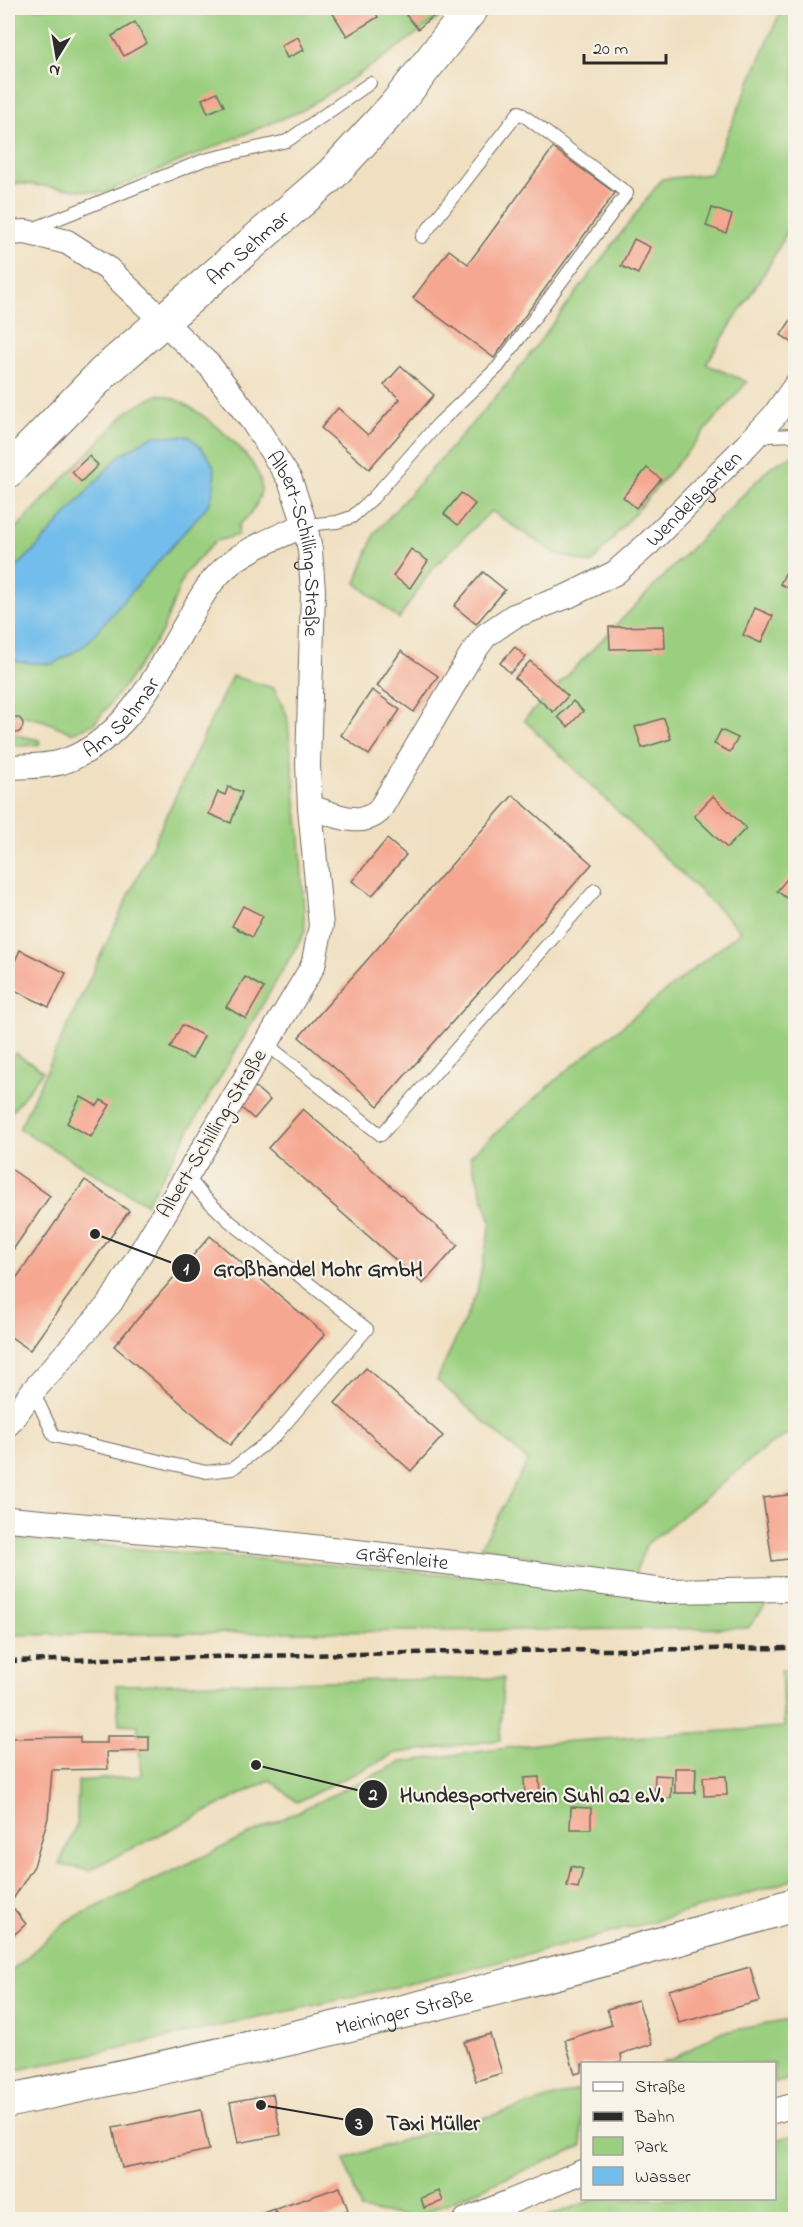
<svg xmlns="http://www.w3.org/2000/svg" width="803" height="2227" font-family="'Indie Flower',sans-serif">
<rect width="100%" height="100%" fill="#f7f3e8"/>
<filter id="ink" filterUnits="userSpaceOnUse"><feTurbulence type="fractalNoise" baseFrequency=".0167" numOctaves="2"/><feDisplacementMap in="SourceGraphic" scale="12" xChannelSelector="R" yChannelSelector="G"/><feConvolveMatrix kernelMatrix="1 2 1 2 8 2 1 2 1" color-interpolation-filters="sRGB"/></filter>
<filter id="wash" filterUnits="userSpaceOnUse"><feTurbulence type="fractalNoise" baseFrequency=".008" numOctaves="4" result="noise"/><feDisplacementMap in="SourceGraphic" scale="24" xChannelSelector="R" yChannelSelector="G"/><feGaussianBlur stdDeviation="1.35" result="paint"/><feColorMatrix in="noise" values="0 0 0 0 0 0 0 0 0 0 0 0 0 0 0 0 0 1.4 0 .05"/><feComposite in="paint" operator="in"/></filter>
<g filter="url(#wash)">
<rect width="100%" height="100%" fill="#f0e0c1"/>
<g fill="#9bcf80" stroke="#637d56" stroke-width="1.5">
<polygon points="8,8 447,8 443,15 373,65 303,110 104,193 8,182"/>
<polygon points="782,8 795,8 795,217 768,267 706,364 747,382 591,564 554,553 491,511 431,570 399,619 356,583 375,533 508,383 662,179 710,174"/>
<path d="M159 394C166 396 175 398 181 402 205 414 266 462 261 491 258 506 250 515 239 525L238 535 214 542 184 575 162 632 128 681 94 724 72 733 45 721 8 712V537L128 411Z"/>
<polygon points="795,454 795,1430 768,1446 646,1545 634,1577 481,1547 528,1461 437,1380 477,1292 491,1222 470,1156 565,1072 741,931 524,720 770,467"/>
<polygon points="232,676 274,688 287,715 300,838 305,932 146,1204 19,1129"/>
<polygon points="8,733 39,740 40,744 24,746 8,745"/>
<polygon points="15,1053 43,1071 8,1117 8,1062"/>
<polygon points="8,1538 769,1601 748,1628 8,1635"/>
<path d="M781 1670H795V1879C537 1961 272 2015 8 2072V1974L67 1921 402 1762 543 1743 784 1727Z"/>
<polygon points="503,1678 500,1740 396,1753 297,1802 270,1780 89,1870 59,1865 77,1823 78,1781 141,1776 138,1725 119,1724 116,1685"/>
<polygon points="795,2019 795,2078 775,2083 774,2064 661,2063 675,2058 718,2033"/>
<polygon points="582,2089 582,2146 415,2217 361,2210 344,2159 418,2135 449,2128"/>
<polygon points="795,2135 795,2219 538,2220 595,2199 774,2198 775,2140"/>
</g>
<path fill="#72bdeb" stroke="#4e748b" stroke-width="1.5" d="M152 436H189C215 459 221 471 209 504L84 646 53 664 17 662 8 654V579L12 572 37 547 120 455Z"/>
<g id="blocks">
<g fill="#f6a791">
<polygon points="339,8 373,8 378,17 347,36 332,12"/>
<polygon points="415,8 438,8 440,10 418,29 406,15"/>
<polygon points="135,22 147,43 124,56 112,36"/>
<polygon points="298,37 304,50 287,58 281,45"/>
<polygon points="217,92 224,106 208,113 202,99"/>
<polygon points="553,148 615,193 494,358 413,298 449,250 468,264"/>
<polygon points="712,208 732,215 726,233 706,226"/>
<polygon points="634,239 650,247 638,274 621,266"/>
<polygon points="796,312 796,345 781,335"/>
<polygon points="401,366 434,395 369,469 321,428 338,408 368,435 400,399 384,385"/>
<polygon points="89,456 98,465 81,482 72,472"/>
<polygon points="647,468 661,479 636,508 623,497"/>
<polygon points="461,493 475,504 458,525 444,514"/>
<polygon points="411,549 428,561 410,588 393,576"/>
<polygon points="794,555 796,556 796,591 780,584"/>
<polygon points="483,572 505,590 476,624 454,606"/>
<polygon points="755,608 773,616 761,643 743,635"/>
<polygon points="664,626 665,648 610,649 609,627"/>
<polygon points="515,647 526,657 510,673 500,663"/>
<polygon points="401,651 438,676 414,712 377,686"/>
<polygon points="530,661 568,696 553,712 515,678"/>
<polygon points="372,690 400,710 369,755 341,735"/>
<polygon points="573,701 583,711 568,727 558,717"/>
<circle cx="15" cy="725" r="8"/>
<polygon points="664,718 671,739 642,748 635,727"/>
<polygon points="721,730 738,738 730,752 714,744"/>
<polygon points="228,787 242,792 231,823 209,814 218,792 225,795"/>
<polygon points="513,795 592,864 378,1106 299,1037"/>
<polygon points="713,796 746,828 727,848 694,816"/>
<polygon points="387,839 406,855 372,896 352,881"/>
<polygon points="796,868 796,905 777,891"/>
<polygon points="243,906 263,916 252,937 232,926"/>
<polygon points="20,950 66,973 49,1007 8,987 8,976"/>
<polygon points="245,977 264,988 246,1019 226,1007"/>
<polygon points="182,1025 204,1036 192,1059 170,1048"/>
<polygon points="254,1086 270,1100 254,1119 238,1105"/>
<polygon points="81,1097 97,1106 101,1100 110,1105 91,1137 67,1123"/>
<polygon points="303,1109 458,1245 423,1284 268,1148"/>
<polygon points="8,1167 50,1196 8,1257"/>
<polygon points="85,1180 129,1211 30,1350 8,1335 8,1290"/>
<polygon points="210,1236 325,1334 230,1445 114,1346"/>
<polygon points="366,1368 443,1436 411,1471 335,1403"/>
<polygon points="796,1494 796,1558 772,1561 763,1498"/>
<polygon points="107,1736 149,1736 149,1751 107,1752 108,1769 52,1770 48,1818 34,1866 10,1904 26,1924 8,1940 8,1738 80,1737 80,1743 107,1743"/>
<polygon points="675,1768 696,1768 695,1793 675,1793"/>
<polygon points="655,1775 672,1776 671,1798 654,1797"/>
<polygon points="726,1776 727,1795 704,1796 703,1777"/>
<polygon points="539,1777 540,1797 525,1797 524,1778"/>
<polygon points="571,1807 591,1808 591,1829 570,1829"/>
<polygon points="571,1866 583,1869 578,1888 567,1886"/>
<polygon points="750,1967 760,2001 679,2023 669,1990"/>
<polygon points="638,2000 652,2044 621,2054 622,2061 612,2064 582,2064 582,2072 575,2074 565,2040 612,2025 607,2009"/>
<polygon points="490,2034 502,2073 476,2081 464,2042"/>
<polygon points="273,2094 281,2135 238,2143 230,2102"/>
<polygon points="201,2110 209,2150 122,2168 113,2128"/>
<polygon points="340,2187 348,2210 320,2220 279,2220 276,2209"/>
<polygon points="439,2191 443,2201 424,2208 421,2198"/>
<polygon points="274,2209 278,2220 253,2220 252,2217"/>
<polygon points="796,2214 796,2220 779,2220 779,2219"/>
</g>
</g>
</g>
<g filter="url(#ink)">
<use href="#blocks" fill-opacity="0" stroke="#706a60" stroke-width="1.5"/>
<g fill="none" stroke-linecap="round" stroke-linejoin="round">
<defs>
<g id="lane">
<polyline points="30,230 204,160 287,141 370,83"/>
<polyline points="758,440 768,436 796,435"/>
<polyline points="305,525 337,522 352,517 373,498 438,424 498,367 627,193 519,112 422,237"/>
<polyline points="265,1043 381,1135 595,890"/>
<polyline points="33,1391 54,1436 206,1472 232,1469 274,1437 367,1329 228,1220 204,1197 186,1175"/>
</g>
<g id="street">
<path id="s1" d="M8 233 26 232 67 242 107 268 210 366 253 422 290 480 305 525 310 550 313 591 308 765 310 807 321 926 313 966 111 1302 33 1391 8 1424"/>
<path id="s2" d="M8 767C25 766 45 767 62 762 123 742 154 680 183 629 194 611 203 590 218 575 239 551 276 538 305 525"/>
<path id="s3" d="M310 807C331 813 360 829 379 811L471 655 486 635 514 616 568 596 615 573 649 543 747 445 774 416 796 385"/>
<path id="s4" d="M8 1519 260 1541 471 1565 663 1591 796 1589"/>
<polyline points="774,2111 796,2105"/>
<polyline points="466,2220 582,2172"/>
</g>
<g id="secondary">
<path id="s5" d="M8 471 103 373 332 174 394 107 472 8"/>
<path id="s6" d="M8 2101C272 2045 536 1984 796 1904"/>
</g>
</defs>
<use href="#lane" stroke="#706a60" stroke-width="14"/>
<use href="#street" stroke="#706a60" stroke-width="26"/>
<use href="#secondary" stroke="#706a60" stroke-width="35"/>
<use href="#lane" stroke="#fff" stroke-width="12"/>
<use href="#street" stroke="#fff" stroke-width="24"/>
<use href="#secondary" stroke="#fff" stroke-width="33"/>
<polyline stroke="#2b2b2b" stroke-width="4.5" stroke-dasharray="9 4.5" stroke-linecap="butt" points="8,1661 508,1651 796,1648"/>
</g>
</g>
<g text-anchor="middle" stroke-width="4.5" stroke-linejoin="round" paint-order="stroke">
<g font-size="21" fill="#2b2b2b" stroke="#f7f3e8">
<text dy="7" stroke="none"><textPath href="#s5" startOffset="328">Am Sehmar</textPath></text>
<text dy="7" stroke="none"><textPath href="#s3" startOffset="531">Wendelsgarten</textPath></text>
<text dy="7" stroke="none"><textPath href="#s1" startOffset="453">Albert-Schilling-Straße</textPath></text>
<text dy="7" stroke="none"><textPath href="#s2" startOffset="130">Am Sehmar</textPath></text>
<text transform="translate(211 1133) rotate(-59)" y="7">Albert-Schilling-Straße</text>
<text dy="7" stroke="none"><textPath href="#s4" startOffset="396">Gräfenleite</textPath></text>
<text dy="7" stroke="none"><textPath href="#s6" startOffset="406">Meininger Straße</textPath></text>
</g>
</g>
<path fill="none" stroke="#2b2b2b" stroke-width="2" d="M95 1234L186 1268M256 1765L373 1794M261 2105L359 2122"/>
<g fill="#2b2b2b" stroke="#f7f3e8" stroke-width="2">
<circle cx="95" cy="1234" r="6"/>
<circle cx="256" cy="1765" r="6"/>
<circle cx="261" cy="2105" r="6"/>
<circle cx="186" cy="1268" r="15"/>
<circle cx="373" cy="1794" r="15"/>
<circle cx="359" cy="2122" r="15"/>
</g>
<g font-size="18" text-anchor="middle" font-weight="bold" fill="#fff">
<text x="186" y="1274">1</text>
<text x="373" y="1800">2</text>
<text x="359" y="2129">3</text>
</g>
<g font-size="22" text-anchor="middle" font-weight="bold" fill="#2b2b2b" stroke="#f7f3e8" stroke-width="4.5" stroke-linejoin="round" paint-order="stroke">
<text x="318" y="1276">Großhandel Mohr GmbH</text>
<text x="532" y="1802">Hundesportverein Suhl 02 e.V.</text>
<text x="433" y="2130">Taxi Müller</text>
</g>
<rect width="803" height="2227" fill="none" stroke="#f7f3e8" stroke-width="30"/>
<rect x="581" y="2062" width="195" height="138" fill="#f7f3e8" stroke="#a5a39c" stroke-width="1.5"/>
<rect x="593" y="2082" width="30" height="9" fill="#ffffff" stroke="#a5a39c" stroke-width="1.5"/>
<text x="635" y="2092" font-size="18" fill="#2b2b2b">Straße</text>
<rect x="593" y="2112" width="30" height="9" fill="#2b2b2b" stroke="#a5a39c" stroke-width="1.5"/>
<text x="635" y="2122" font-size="18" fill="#2b2b2b">Bahn</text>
<rect x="593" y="2137" width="30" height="18" fill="#9bcf80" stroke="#a5a39c" stroke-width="1.5"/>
<text x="635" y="2152" font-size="18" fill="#2b2b2b">Park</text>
<rect x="593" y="2167" width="30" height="18" fill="#72bdeb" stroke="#a5a39c" stroke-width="1.5"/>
<text x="635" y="2182" font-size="18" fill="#2b2b2b">Wasser</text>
<g transform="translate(57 57) rotate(191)" stroke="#f7f3e8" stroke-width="4.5" paint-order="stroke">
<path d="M0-4.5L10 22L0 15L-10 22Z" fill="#2b2b2b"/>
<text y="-9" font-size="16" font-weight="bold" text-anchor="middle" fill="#2b2b2b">N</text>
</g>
<path d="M584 54v9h82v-9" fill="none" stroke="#2b2b2b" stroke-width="3"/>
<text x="593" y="54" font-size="18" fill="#2b2b2b" stroke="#f7f3e8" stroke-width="4.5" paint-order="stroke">20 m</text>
</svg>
